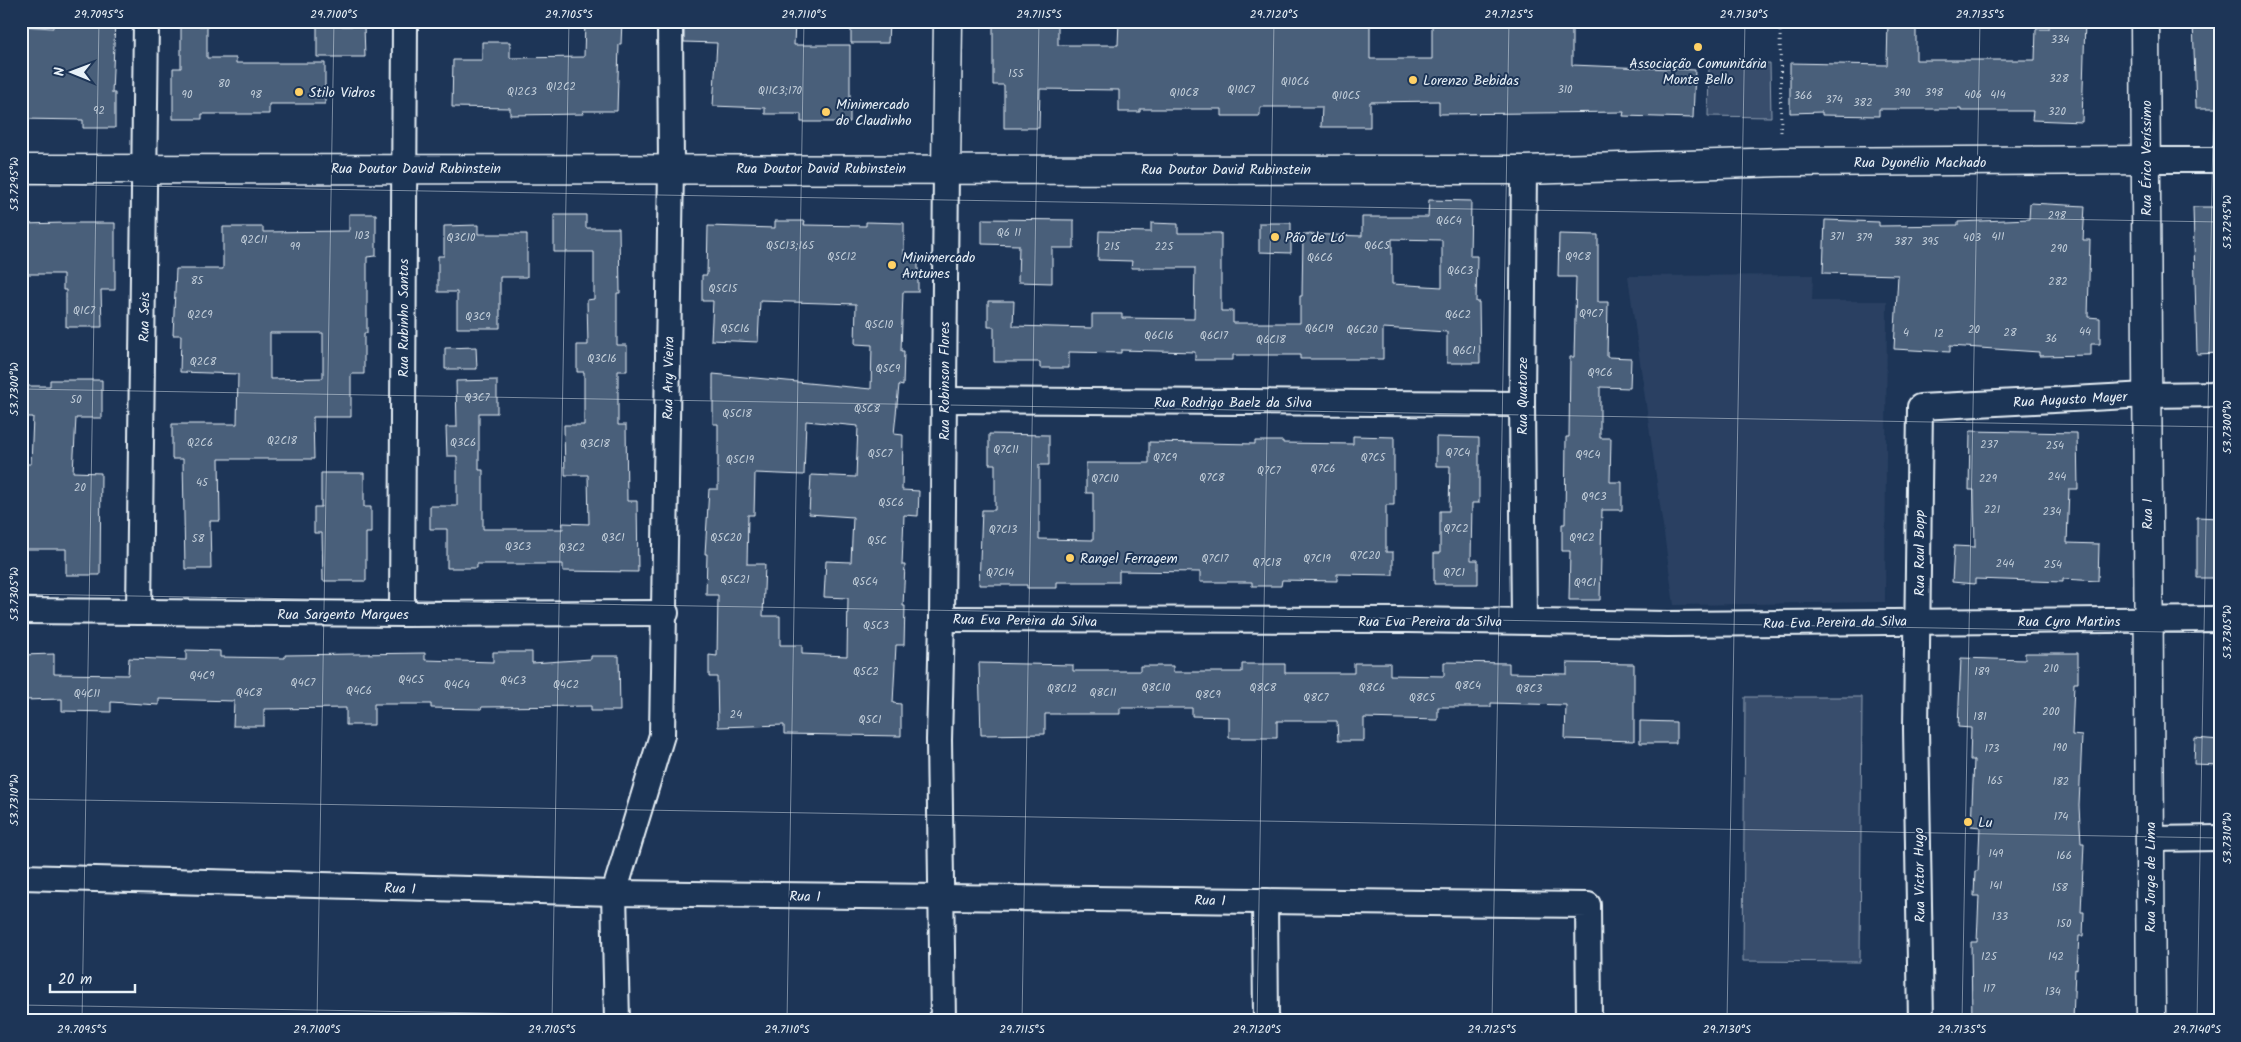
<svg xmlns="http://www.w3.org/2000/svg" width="2241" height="1042" font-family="Kalam,sans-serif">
<rect width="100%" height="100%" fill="#1d3557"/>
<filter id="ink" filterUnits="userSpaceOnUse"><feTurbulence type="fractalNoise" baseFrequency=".02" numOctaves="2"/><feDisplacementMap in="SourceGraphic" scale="10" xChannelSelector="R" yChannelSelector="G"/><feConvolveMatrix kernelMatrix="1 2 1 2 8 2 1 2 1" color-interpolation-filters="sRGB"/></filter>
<g filter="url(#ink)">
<polygon fill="#2a4162" points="1813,275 1812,301 1887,301 1885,602 1674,605 1628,276"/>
<g fill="#374d6c" stroke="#909fb2">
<polygon points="1770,63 1771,117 1708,116 1709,65"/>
<polygon points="1745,697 1862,697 1860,962 1743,961"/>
</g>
<g fill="#495e7a" stroke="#e8f1f8" fill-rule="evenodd">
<polygon points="92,21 115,21 112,93 115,93 115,128 83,128 83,120 21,119 21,26 53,28 53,22 92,24"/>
<polygon points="585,21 622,21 621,44 619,44 617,111 583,111 584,114 510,115 510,108 452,107 453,60 482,60 482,42 510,42 510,58 584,57"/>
<polygon points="684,21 795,21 794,45 850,45 850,122 801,122 801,114 765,114 765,108 713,106 717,43 684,42"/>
<polygon points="851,21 889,21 888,43 851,43"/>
<polygon points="993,21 1058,21 1058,45 1118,45 1119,21 1370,21 1370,59 1432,59 1432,21 1572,21 1572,65 1695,70 1693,118 1623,116 1624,112 1439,114 1439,101 1370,102 1370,127 1321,127 1322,107 1260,107 1260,116 1222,116 1222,109 1140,109 1140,112 1119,112 1119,90 1040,89 1039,128 1004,128 1004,85 993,85"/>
<polygon points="1888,21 1916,21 1916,60 2035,60 2036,29 2049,29 2049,21 2085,21 2082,122 2032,120 2033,111 1961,111 1961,109 1879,109 1879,116 1822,115 1822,112 1790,113 1790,63 1887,65"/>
<polygon points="2193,21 2220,21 2220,108 2196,108"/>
<polygon points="181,26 207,26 207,58 236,58 236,63 325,63 325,104 269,104 269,114 202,114 202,119 173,119 173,68 181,68"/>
<polygon points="317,26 364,26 365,57 317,57"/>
<path d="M1429 200 1471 201 1470 256H1477L1476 302H1479L1480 363H1447V332L1383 328V359H1300V355H1233V360H1195V352L1121 350V353L1069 352V368H1040V362H994V327H988V301H1014L1013 326 1092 328V314H1122V318L1194 319 1195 268H1131L1132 261 1098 260 1099 231 1151 232V223L1178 224V233H1221V311H1233V323H1300V296H1302L1303 234 1362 236V217H1428ZM1392 239 1442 240V287L1392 284Z"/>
<polygon points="2030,203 2085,206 2083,240 2090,240 2088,317 2100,318 2100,344 2091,344 2091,355 2039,356 2039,352 1950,346 1950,352 1894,349 1898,275 1823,273 1825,220 1879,222 1879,226 1958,225 1958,222 2029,219"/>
<polygon points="2193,207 2220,207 2220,353 2197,354"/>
<path d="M349 214H376V256L367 257V333H364V374H351V417H313L314 459H219L220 521H210L211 569H185L183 459H172V424H237L238 374 180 372 181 335H173L176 269H223V227H263V232L349 231ZM270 333H323V378L270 379Z"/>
<polygon points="554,215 586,215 586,228 619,228 620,293 617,293 617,345 627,345 627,371 618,371 618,425 626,425 627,501 637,501 638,572 563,571 563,564 477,564 477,568 447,568 447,529 430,529 430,506 457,506 457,456 447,456 446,427 457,427 456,381 497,380 497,413 479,413 479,470 483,470 483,529 563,529 563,523 589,524 588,475 565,475 564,425 584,425 584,372 577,372 577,345 588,345 587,300 594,299 594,252 554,252"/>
<polygon points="982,219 1074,220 1074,248 1052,248 1052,283 1018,282 1019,245 982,244"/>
<path d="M775 221H805L804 225 866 226V222L904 223V255L918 256V292H903L901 351H904L903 386 899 385 894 434 903 435 902 490 919 491 918 516 904 515 902 565H905L903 606H905L904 645H896L893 703 901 704V736L784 734V725L718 727 717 677H709V655L717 656 718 595H706L707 554H705L709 489H718V424H713V374L871 389 872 345 855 344 856 304 760 301 758 342 711 340 713 301H702V275H707L708 226 775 228ZM806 421 858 426 856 477 811 475 809 514 853 517 851 562 826 561 824 597 848 598 847 656 802 654V645H780V616H763L765 564H747L748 515H754L755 473 804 475Z"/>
<polygon points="66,223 115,223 115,290 101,290 102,327 66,327 66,290 63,290 63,274 21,274 21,224"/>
<polygon points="1259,223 1291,223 1291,253 1259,252"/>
<polygon points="478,225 478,234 527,234 527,277 500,277 500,328 457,328 457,292 438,292 438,256 444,256 444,226"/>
<polygon points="1559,234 1598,235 1598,302 1608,302 1607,357 1631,358 1630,388 1600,387 1600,438 1611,438 1610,482 1622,482 1622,510 1602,510 1600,600 1569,600 1570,551 1562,551 1562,524 1565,524 1566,437 1569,437 1570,357 1574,357 1576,277 1558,277"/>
<polygon points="476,347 477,369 445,369 445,348"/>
<polygon points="50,380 102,380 102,418 76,418 73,472 101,473 100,575 66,575 66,549 21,549 21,464 31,464 33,417 21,417 21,386 50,386"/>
<polygon points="1970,431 2077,433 2078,489 2069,489 2067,543 2099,544 2098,581 2063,579 2063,582 1975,579 1975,584 1952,582 1954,546 1975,547 1974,490 1969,490"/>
<polygon points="989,434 1049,435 1049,465 1039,465 1039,539 1093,540 1093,493 1086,493 1086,463 1149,463 1149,442 1255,444 1255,441 1283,441 1283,443 1353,444 1353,436 1394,437 1394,505 1386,505 1386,552 1393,552 1393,575 1337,574 1337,581 1282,580 1281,586 1252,586 1252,582 1200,582 1200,572 1119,571 1119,582 1057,582 1057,588 1027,588 1027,585 979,585 982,510 995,510 995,464 989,464"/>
<polygon points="1436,437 1479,438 1479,503 1472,503 1471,560 1478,560 1478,584 1434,584 1434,553 1440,553 1440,511 1449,511 1450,466 1436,466"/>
<polygon points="321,473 364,473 364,507 371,507 371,533 366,533 366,581 323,581 322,533 314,533 314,507 321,507"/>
<polygon points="2197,517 2220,518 2220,578 2197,578"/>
<polygon points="186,650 220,651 220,657 285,658 285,655 425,653 425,660 493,662 493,652 532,652 532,663 591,659 591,656 619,656 620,711 591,711 591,706 482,707 481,709 431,708 431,704 374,704 374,725 346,725 346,708 264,709 264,726 233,726 234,701 159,699 159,705 111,702 111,712 62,711 62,699 23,700 22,655 54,654 54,674 128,675 129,658 186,660"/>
<polygon points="2025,653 2078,653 2078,683 2074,683 2072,735 2082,736 2079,806 2081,843 2084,843 2081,912 2084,912 2083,936 2079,936 2077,970 2075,969 2073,1021 1972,1021 1971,942 1977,942 1979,896 1974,896 1975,871 1978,871 1980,827 1971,826 1974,760 1970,760 1971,728 1958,727 1961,658 2025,660"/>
<polygon points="1444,662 1509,663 1509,673 1567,674 1567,663 1634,664 1634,741 1565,739 1566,705 1491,703 1491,707 1438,707 1438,720 1364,718 1364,741 1338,741 1337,721 1277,721 1277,738 1229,738 1229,717 1192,716 1192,708 1120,708 1120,714 1045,714 1045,734 981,735 979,663 1073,665 1073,671 1140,671 1140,666 1173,666 1173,672 1242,672 1242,664 1285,664 1285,673 1354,673 1354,663 1390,663 1390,675 1444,676"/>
<polygon points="1640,721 1676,722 1676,743 1640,743"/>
<polygon points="2195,738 2220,740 2220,765 2194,764"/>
</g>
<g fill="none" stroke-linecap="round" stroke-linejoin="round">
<defs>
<g id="minor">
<polyline points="2147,160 2220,160"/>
<polyline points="944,400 1522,404"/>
<polyline points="21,611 402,614 666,613"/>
<polyline points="139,612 146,21"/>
<polyline points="402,614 405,21"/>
<polyline points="942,619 1408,620 1668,624 2220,619"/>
<polyline points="1524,621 1522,404 1524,170"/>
<polyline points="2150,839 2220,838"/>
<polyline points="21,877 614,893 1588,905 1589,1021"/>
<polyline points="1265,901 1266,1021"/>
<polyline points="617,1021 614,893 662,735 671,168 670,21"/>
<polyline points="943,1021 939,740 942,619 946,169"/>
<polyline points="1921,1021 1916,729 1920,407 2147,395 2220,394"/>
</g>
<g id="tertiary">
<polyline points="2145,21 2151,1021"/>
<polyline points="21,169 1524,170 1783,162 2147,160"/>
<polyline points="946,169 948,21"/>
</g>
</defs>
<use href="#minor" stroke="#e8f1f8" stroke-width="28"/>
<use href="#tertiary" stroke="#e8f1f8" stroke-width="31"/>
<polyline stroke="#e8f1f8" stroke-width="3" stroke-dasharray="1 4" stroke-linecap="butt" points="1780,21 1781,136"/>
<use href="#minor" stroke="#1d3557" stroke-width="24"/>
<use href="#tertiary" stroke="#1d3557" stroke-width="28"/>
</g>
</g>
<path fill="none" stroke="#e8f1f8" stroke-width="1" stroke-opacity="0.45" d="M21 184 2220 222M21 389 2220 427M21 594 2220 633M21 799 2220 838M21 1005 946 1021M82 1021 99 21M317 1021 334 21M552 1021 569 21M787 1021 804 21M1022 1021 1039 21M1257 1021 1274 21M1492 1021 1509 21M1727 1021 1745 21M1962 1021 1980 21M2197 1021 2215 21"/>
<g fill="#ffd166" stroke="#1d3557" stroke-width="2">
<circle cx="1698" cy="47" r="5"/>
<circle cx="1413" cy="80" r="5"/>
<circle cx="299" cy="92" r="5"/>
<circle cx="826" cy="112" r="5"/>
<circle cx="1275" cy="237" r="5"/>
<circle cx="892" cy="265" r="5"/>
<circle cx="1070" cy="558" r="5"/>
<circle cx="1968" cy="822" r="5"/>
</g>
<g text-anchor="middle" stroke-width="4" stroke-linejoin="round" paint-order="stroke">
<g font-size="11" fill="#c0ccd8">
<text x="2060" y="43">334</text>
<text x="1016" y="77">155</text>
<text x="2059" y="82">328</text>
<text x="1295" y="85">Q10C6</text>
<text x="224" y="87">80</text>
<text x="561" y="90">Q12C2</text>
<text x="1241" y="93">Q10C7</text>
<text x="1565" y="93">310</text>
<text x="780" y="94">Q11C3;170</text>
<text x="522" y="95">Q12C3</text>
<text x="1184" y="96">Q10C8</text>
<text x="1902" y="96">390</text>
<text x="1934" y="96">398</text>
<text x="187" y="98">90</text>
<text x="256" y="98">98</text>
<text x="1973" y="98">406</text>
<text x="1998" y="98">414</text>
<text x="1346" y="99">Q10C5</text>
<text x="1803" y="99">366</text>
<text x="1834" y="103">374</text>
<text x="1863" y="106">382</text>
<text x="99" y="114">92</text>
<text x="2057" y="115">320</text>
<text x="2057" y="219">298</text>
<text x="1449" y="224">Q6C4</text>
<text x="1009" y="236">Q6 11</text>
<text x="362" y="239">103</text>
<text x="1837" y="240">371</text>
<text x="1998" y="240">411</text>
<text x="461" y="241">Q3C10</text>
<text x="1864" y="241">379</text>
<text x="1972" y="241">403</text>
<text x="254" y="243">Q2C11</text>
<text x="1903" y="245">387</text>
<text x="1930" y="245">395</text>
<text x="790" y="249">Q5C13;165</text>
<text x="1377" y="249">Q6C5</text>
<text x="295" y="250">99</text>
<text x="1112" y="250">215</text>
<text x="1164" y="250">225</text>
<text x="2059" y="252">290</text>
<text x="842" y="260">Q5C12</text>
<text x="1578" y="260">Q9C8</text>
<text x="1320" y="261">Q6C6</text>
<text x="1460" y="274">Q6C3</text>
<text x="197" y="284">85</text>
<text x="2058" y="285">282</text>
<text x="723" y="292">Q5C15</text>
<text x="84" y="314">Q1C7</text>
<text x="1591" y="317">Q9C7</text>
<text x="200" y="318">Q2C9</text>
<text x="1458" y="318">Q6C2</text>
<text x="478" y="320">Q3C9</text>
<text x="879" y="328">Q5C10</text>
<text x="735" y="332">Q5C16</text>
<text x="1319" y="332">Q6C19</text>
<text x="1362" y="333">Q6C20</text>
<text x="1974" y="333">20</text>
<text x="2085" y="335">44</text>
<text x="1906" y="336">4</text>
<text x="2010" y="336">28</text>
<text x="1939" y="337">12</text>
<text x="1159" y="339">Q6C16</text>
<text x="1214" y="339">Q6C17</text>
<text x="2051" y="342">36</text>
<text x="1271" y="343">Q6C18</text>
<text x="1464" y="354">Q6C1</text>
<text x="602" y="362">Q3C16</text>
<text x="203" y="365">Q2C8</text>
<text x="888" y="372">Q5C9</text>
<text x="1600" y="376">Q9C6</text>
<text x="477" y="401">Q3C7</text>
<text x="76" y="403">50</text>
<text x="867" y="412">Q5C8</text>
<text x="737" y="417">Q5C18</text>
<text x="282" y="444">Q2C18</text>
<text x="200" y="446">Q2C6</text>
<text x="463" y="446">Q3C6</text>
<text x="595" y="447">Q3C18</text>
<text x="1989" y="448">237</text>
<text x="2055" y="449">254</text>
<text x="1006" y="453">Q7C11</text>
<text x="1458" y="456">Q7C4</text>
<text x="880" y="457">Q5C7</text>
<text x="1588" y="458">Q9C4</text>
<text x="1165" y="461">Q7C9</text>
<text x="1373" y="461">Q7C5</text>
<text x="740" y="463">Q5C19</text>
<text x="1323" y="472">Q7C6</text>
<text x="1269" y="474">Q7C7</text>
<text x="2057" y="480">244</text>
<text x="1212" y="481">Q7C8</text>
<text x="1105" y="482">Q7C10</text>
<text x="1988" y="482">229</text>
<text x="202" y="486">45</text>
<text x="80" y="491">20</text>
<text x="1594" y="500">Q9C3</text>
<text x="891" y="506">Q5C6</text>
<text x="1992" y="513">221</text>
<text x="2052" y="515">234</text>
<text x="1456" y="532">Q7C2</text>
<text x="1003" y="533">Q7C13</text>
<text x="613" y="541">Q3C1</text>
<text x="726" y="541">Q5C20</text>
<text x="1582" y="541">Q9C2</text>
<text x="198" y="542">58</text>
<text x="877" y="544">Q5C</text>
<text x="518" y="550">Q3C3</text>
<text x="572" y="551">Q3C2</text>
<text x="1365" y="559">Q7C20</text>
<text x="1215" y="562">Q7C17</text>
<text x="1317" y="562">Q7C19</text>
<text x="1267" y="566">Q7C18</text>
<text x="2005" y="567">244</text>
<text x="2053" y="568">254</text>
<text x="1000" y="576">Q7C14</text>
<text x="1454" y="576">Q7C1</text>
<text x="735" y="583">Q5C21</text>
<text x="865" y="585">Q5C4</text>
<text x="1585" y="586">Q9C1</text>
<text x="876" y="629">Q5C3</text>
<text x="2051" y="672">210</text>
<text x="866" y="675">Q5C2</text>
<text x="1982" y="675">189</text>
<text x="202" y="679">Q4C9</text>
<text x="411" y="683">Q4C5</text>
<text x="513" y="684">Q4C3</text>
<text x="303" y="686">Q4C7</text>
<text x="457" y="688">Q4C4</text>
<text x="566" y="688">Q4C2</text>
<text x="1468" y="689">Q8C4</text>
<text x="1156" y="691">Q8C10</text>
<text x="1263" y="691">Q8C8</text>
<text x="1372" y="691">Q8C6</text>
<text x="1062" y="692">Q8C12</text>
<text x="1529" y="692">Q8C3</text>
<text x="359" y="694">Q4C6</text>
<text x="249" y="696">Q4C8</text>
<text x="1103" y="696">Q8C11</text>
<text x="87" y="697">Q4C11</text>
<text x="1208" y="698">Q8C9</text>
<text x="1316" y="701">Q8C7</text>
<text x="1422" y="701">Q8C5</text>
<text x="2051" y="715">200</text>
<text x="736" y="718">24</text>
<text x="1980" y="720">181</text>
<text x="870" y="723">Q5C1</text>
<text x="2060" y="751">190</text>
<text x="1992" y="752">173</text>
<text x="1995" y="784">165</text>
<text x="2061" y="785">182</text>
<text x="2061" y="820">174</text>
<text x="1996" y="857">149</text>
<text x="2064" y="859">166</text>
<text x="1996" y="889">141</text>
<text x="2060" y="891">158</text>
<text x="2000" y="920">133</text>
<text x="2064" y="927">150</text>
<text x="1989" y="960">125</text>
<text x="2056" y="960">142</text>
<text x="1989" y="992">117</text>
<text x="2053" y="995">134</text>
</g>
<g font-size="14" fill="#e8f1f8" stroke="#1d3557" text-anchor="start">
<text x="1698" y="68" text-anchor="middle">Associação Comunitária<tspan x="1698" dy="16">Monte Bello</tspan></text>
<text x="1423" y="85">Lorenzo Bebidas</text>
<text x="309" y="97">Stilo Vidros</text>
<text x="836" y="109">Minimercado<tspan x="836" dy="16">do Claudinho</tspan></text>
<text x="1285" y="242">Pão de Ló</text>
<text x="902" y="262">Minimercado<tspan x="902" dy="16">Antunes</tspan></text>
<text x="1080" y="563">Rangel Ferragem</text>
<text x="1978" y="827">Lu</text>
</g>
<g font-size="14" fill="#e8f1f8" stroke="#1d3557">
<text transform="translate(2146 158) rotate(-90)" y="5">Rua Érico Veríssimo</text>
<text x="1920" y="167">Rua Dyonélio Machado</text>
<text x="416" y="173">Rua Doutor David Rubinstein</text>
<text x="821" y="173">Rua Doutor David Rubinstein</text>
<text x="1226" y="174">Rua Doutor David Rubinstein</text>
<text transform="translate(144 317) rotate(-89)" y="5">Rua Seis</text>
<text transform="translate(403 318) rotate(-90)" y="5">Rua Rubinho Santos</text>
<text transform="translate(668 378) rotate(-89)" y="5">Rua Ary Vieira</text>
<text transform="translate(944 381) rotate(-90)" y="5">Rua Robinson Flores</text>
<text transform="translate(1522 396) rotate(-90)" y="5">Rua Quatorze</text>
<text transform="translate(2070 399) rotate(-3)" y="5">Rua Augusto Mayer</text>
<text x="1233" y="407">Rua Rodrigo Baelz da Silva</text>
<text transform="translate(2147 514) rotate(-90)" y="5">Rua 1</text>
<text transform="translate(1919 553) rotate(-90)" y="5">Rua Raul Bopp</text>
<text x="343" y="619">Rua Sargento Marques</text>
<text transform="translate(1025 620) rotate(1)" y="5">Rua Eva Pereira da Silva</text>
<text x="1430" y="626">Rua Eva Pereira da Silva</text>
<text x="2069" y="626">Rua Cyro Martins</text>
<text transform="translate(1835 622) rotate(-1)" y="5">Rua Eva Pereira da Silva</text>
<text transform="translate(1919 875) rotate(-91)" y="5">Rua Victor Hugo</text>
<text transform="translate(2150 877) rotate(-90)" y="5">Rua Jorge de Lima</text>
<text transform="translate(400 888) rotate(2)" y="5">Rua 1</text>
<text transform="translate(805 896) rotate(1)" y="5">Rua 1</text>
<text transform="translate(1210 900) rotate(1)" y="5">Rua 1</text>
</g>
</g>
<rect width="2241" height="1042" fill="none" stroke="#1d3557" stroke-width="55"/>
<g transform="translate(72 72) rotate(271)" stroke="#1d3557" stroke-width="4" paint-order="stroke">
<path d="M0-4L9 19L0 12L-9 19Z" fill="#e8f1f8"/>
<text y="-8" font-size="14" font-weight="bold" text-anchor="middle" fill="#e8f1f8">N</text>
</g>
<path d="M50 984v8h85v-8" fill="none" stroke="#e8f1f8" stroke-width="2.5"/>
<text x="58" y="984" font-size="15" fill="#e8f1f8" stroke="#1d3557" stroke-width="4" paint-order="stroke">20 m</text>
<rect x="28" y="28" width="2186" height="986" fill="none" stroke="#e8f1f8" stroke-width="2"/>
<g font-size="12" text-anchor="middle" fill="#e8f1f8">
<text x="99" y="18">29.7095°S</text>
<text x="334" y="18">29.7100°S</text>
<text x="569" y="18">29.7105°S</text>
<text x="804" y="18">29.7110°S</text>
<text x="1039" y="18">29.7115°S</text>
<text x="1274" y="18">29.7120°S</text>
<text x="1509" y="18">29.7125°S</text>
<text x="1744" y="18">29.7130°S</text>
<text x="1980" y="18">29.7135°S</text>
<text transform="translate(14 184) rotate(-90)" y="4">53.7295°W</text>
<text transform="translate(2227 222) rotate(-90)" y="4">53.7295°W</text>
<text transform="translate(14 389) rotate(-90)" y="4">53.7300°W</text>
<text transform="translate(2227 427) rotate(-90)" y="4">53.7300°W</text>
<text transform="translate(14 594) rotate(-90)" y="4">53.7305°W</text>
<text transform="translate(2227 632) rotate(-90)" y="4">53.7305°W</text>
<text transform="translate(14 800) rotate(-90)" y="4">53.7310°W</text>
<text transform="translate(2227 838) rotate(-90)" y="4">53.7310°W</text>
<text x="82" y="1033">29.7095°S</text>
<text x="317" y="1033">29.7100°S</text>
<text x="552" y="1033">29.7105°S</text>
<text x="787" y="1033">29.7110°S</text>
<text x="1022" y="1033">29.7115°S</text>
<text x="1257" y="1033">29.7120°S</text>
<text x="1492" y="1033">29.7125°S</text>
<text x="1727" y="1033">29.7130°S</text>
<text x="1962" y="1033">29.7135°S</text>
<text x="2197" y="1033">29.7140°S</text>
</g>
</svg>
